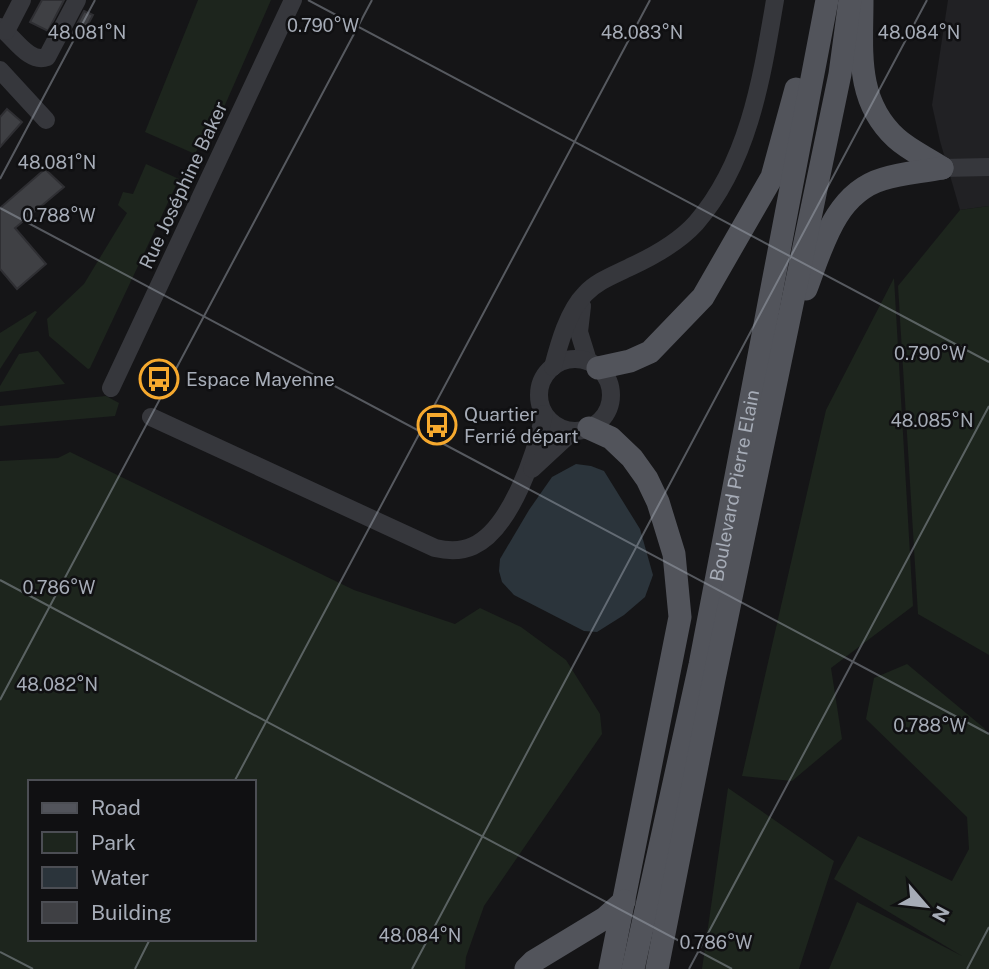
<svg xmlns="http://www.w3.org/2000/svg" width="989" height="969" font-family="'Public Sans',sans-serif">
<rect width="100%" height="100%" fill="#151517"/>
<polygon fill="#212124" points="948,0 989,0 989,206 960,210 940,141 932,105"/>
<g fill="#1d251d" fill-rule="evenodd">
<polygon points="198,0 271,0 214,130 208,128 195,154 145,132"/>
<polygon points="146,164 179,179 90,368 88,369 49,336 47,319 84,284 127,213 118,205 123,192 133,194"/>
<polygon points="989,206 989,655 918,614 898,286 960,210"/>
<polygon points="894,278 913,606 831,668 842,739 792,781 742,776 826,410"/>
<polygon points="35,311 37,312 0,369 0,333"/>
<polygon points="38,351 65,384 0,392 0,386 19,354"/>
<polygon points="106,396 119,403 115,416 0,426 0,406"/>
<path d="M70 452 354 590 455 624 480 608 521 627 566 660 600 714 602 734 484 906 466 957 465 969H0V461L58 458ZM30 782H254V939H30Z"/>
<polygon points="907,664 984,728 989,735 989,969 829,969 857,902 962,956 834,879 858,836 952,881 969,849 967,817 866,719 874,678"/>
<polygon points="728,788 834,861 799,969 702,969"/>
</g>
<polygon fill="#2b343b" points="576,464 591,466 604,471 640,529 653,575 645,597 624,615 597,632 584,631 514,595 502,582 499,571 500,559 529,510 552,477"/>
<g fill="#3f4044" stroke="#2f2f33" stroke-width="2">
<polygon points="42,0 64,0 48,31 30,22"/>
<polygon points="84,11 93,15 80,39 72,34"/>
<polygon points="7,109 22,122 0,147 0,117"/>
<polygon points="45,169 64,187 15,228 46,264 17,289 0,269 0,208"/>
</g>
<g fill="none" stroke-linecap="round" stroke-linejoin="round">
<g stroke="#36373c" stroke-width="18">
<path d="M0 27C14 37 29 64 47 57L77 0"/>
<polyline points="6,31 22,0"/>
<polyline points="0,70 46,120"/>
<polyline points="942,168 989,167"/>
<polyline points="582,306 579,332 588,361"/>
<circle cx="575" cy="395" r="36"/>
<path d="M553 367C559 344 568 311 585 294 597 281 614 275 630 267 654 256 678 243 696 223 749 162 762 77 775 0"/>
<polyline points="111,388 293,0"/>
<path d="M151 417 435 548C448 551 460 552 473 546 511 529 536 453 544 414"/>
<polyline points="532,469 573,431"/>
</g>
<g stroke="#52545b" stroke-width="23">
<path d="M862 0C862 51 855 100 896 138 909 150 927 158 942 168"/>
<path d="M806 289C822 247 835 193 883 179 902 173 923 172 942 168"/>
<polyline points="598,368 630,361 650,352 703,297 772,177 796,89"/>
<polyline points="589,428 611,438 632,458 647,479 658,502 674,554 680,617 610,969"/>
<polyline points="526,969 534,961 605,918 624,901"/>
<path id="s1" d="M633 969 700 665 827 0"/>
<polyline points="657,969 714,679 840,74 850,0"/>
</g>
</g>
<path fill="none" stroke="#a6acb7" stroke-width="2" stroke-opacity="0.45" d="M308 0 989 362M0 179 95 0M0 208 989 734M0 580 732 969M0 700 372 0M234 782 650 0M0 952 33 969M135 969 150 939M412 969 927 0M689 969 989 406M967 969 989 927"/>
<defs>
<symbol id="bus-ring" viewBox="-11 -11 22 22"><circle r="9.5" fill="#101012" stroke="#f6a92e" stroke-width="1.5"/><path d="M-5-6H5V4H4V6H2V4H-2V6H-4V4H-5ZM-3.5-4V0h7V-4ZM-3.5 1.2v1.5H-2V1.2ZM2 1.2v1.5H3.5V1.2Z" fill="#f6a92e"/></symbol>
</defs>
<g fill-rule="evenodd">
<use href="#bus-ring" x="137" y="357" width="44" height="44"/>
<use href="#bus-ring" x="415" y="403" width="44" height="44"/>
</g>
<g text-anchor="middle" stroke-width="5" stroke-linejoin="round" paint-order="stroke">
<g font-size="19" fill="#a6acb7" stroke="#101012">
<text transform="translate(183 185) rotate(-65)" y="7">Rue Joséphine Baker</text>
<text dy="7" stroke="none"><textPath href="#s1" startOffset="494">Boulevard Pierre Elain</textPath></text>
</g>
<g font-size="19" fill="#a6acb7" stroke="#101012" text-anchor="start">
<text x="186" y="386">Espace Mayenne</text>
<text x="464" y="421">Quartier<tspan x="464" dy="22">Ferrié départ</tspan></text>
</g>
</g>
<g font-size="18" text-anchor="middle" fill="#a6acb7" stroke="#101012" stroke-width="5" stroke-linejoin="round" paint-order="stroke">
<text x="323" y="32">0.790°W</text>
<text x="87" y="39">48.081°N</text>
<text x="642" y="39">48.083°N</text>
<text x="919" y="39">48.084°N</text>
<text x="57" y="169">48.081°N</text>
<text x="59" y="222">0.788°W</text>
<text x="930" y="360">0.790°W</text>
<text x="932" y="427">48.085°N</text>
<text x="59" y="594">0.786°W</text>
<text x="57" y="691">48.082°N</text>
<text x="930" y="732">0.788°W</text>
<text x="420" y="942">48.084°N</text>
<text x="716" y="949">0.786°W</text>
</g>
<rect x="28" y="780" width="228" height="161" fill="#101012" stroke="#4c4e54" stroke-width="2"/>
<rect x="42" y="803" width="35" height="10" fill="#52545b" stroke="#4c4e54" stroke-width="2"/>
<text x="91" y="815" font-size="21" fill="#a6acb7">Road</text>
<rect x="42" y="832" width="35" height="21" fill="#1d251d" stroke="#4c4e54" stroke-width="2"/>
<text x="91" y="850" font-size="21" fill="#a6acb7">Park</text>
<rect x="42" y="867" width="35" height="21" fill="#2b343b" stroke="#4c4e54" stroke-width="2"/>
<text x="91" y="885" font-size="21" fill="#a6acb7">Water</text>
<rect x="42" y="902" width="35" height="21" fill="#3f4044" stroke="#4c4e54" stroke-width="2"/>
<text x="91" y="920" font-size="21" fill="#a6acb7">Building</text>
<g transform="translate(926 906) rotate(118)" stroke="#101012" stroke-width="5" paint-order="stroke">
<path d="M0-5L12 26L0 18L-12 26Z" fill="#a6acb7"/>
<text y="-10" font-size="19" font-weight="bold" text-anchor="middle" fill="#a6acb7">N</text>
</g>
</svg>
